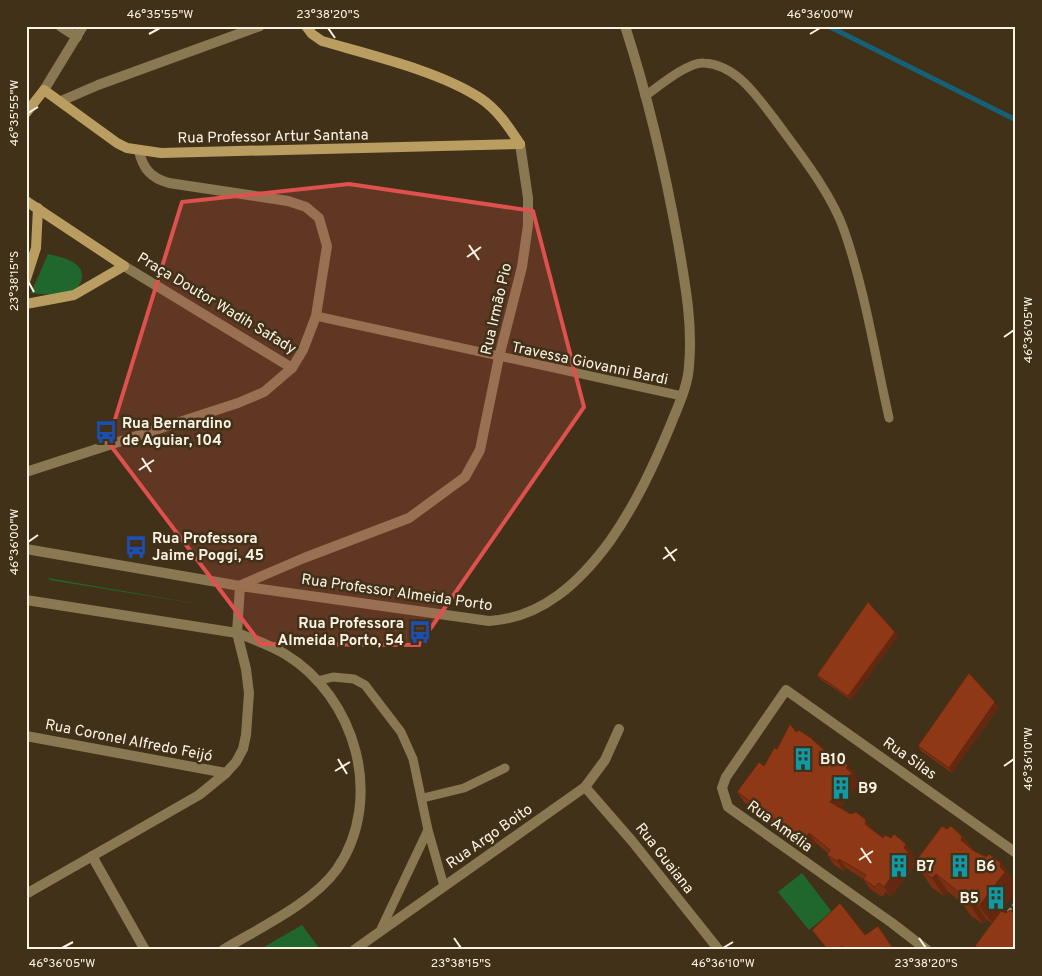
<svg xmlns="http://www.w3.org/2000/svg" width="1042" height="976" font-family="Overpass,sans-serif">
<rect width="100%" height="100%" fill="#413118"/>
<g fill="#20672d">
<path d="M48 254C68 258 94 266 76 290L54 295 31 293Z"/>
<polygon points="48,578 210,606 50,580"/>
<polygon points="802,873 832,912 809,930 778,892"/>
<polygon points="302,925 319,948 315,950 259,950"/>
</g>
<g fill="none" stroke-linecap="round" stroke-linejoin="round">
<polyline stroke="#185f75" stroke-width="5" points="828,26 1016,120"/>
<polyline stroke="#948772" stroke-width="3" stroke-dasharray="5 2.5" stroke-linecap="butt" points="1008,912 1016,902"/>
<g stroke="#8a7853" stroke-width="9">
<path d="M645 96C658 87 689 61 704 63 736 65 755 94 773 117 797 150 831 192 844 230 865 290 875 356 889 418"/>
<polyline points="316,316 682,396"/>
<polyline points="317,681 333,677 354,679 365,685 401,732 413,759 428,830 444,886"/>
<polyline points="423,798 464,788 505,768"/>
<polyline points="381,929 428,830"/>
</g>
<g stroke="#8a7853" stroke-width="10">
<polyline points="60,26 77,37"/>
<polyline points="44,90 83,26"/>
<polyline points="61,101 98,85 260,26"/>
<polyline points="124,266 292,368"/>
<path d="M26 472 238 403 264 392 292 368 303 350 316 316 327 246 319 218 306 207 288 201 169 183C151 178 143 169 139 151"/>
<path d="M26 549 240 586 489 621C542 618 580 582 610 541 636 504 654 465 671 424 678 406 688 386 689 366 693 325 685 283 678 242 665 170 648 97 625 26"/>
<polyline points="241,585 304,558 409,518 465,477 480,450 499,357 522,267 528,225 528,198 520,144"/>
<path d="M26 600 237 633C253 639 270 645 285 654 356 697 385 799 337 869 313 903 259 928 223 950"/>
<polyline points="26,736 226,773"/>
<polyline points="585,787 632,841 719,950"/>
<polyline points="92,856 145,950"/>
<polyline points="26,894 199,795 226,773 236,762 243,749 246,735 249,693 246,669 237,633 240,586"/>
<polyline points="354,950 585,787 605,760 619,729"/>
<polyline points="927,950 892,923 728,807 722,788 726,777 786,690 1016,853"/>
</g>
<g stroke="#ba9e61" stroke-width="10">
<path d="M306 26 312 34 322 41C370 55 439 71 480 98 497 109 509 127 520 144"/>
<polyline points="26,113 44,90 117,143 127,148 161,153 520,144"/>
<polyline points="26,201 124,266 74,295 26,304"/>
<polyline points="26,279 36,248 38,208"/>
</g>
</g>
<g fill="#7b3012">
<polygon points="898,636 851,700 820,679 817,675"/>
<polygon points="999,707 952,773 921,751 918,746"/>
<polygon points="796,732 835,760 855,774 854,776 859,783 840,808 873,830 883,838 913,854 912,856 916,862 962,836 974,851 1001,863 1014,881 1013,883 1016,887 1016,891 1001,911 1016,950 977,950 975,946 992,923 987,920 983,924 971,916 961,902 948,892 944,896 932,888 920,870 920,869 916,863 891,897 886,892 882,897 870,889 863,879 846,868 844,871 834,865 827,855 828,853 816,843 811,850 744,802 737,792 764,766 777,749"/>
<polygon points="812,930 865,935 894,950 827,950"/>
</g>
<g fill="#64270f">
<polygon points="895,632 898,636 851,700 848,696"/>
<polygon points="995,702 999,707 952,773 949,768"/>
<polygon points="848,765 855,774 854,776 859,783 837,812 830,802"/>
<polygon points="866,820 873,830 865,824"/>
<polygon points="809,833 816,843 811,850 804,840"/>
<polygon points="962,836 974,853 961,840"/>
<polygon points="906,844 913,854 912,856 916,862 891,897 884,887"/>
<polygon points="839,859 846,868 844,871 837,861"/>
<polygon points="1001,863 1014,881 1013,883 1016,887 1016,891 992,923 979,906"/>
<polygon points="936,874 948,892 944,896 932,878"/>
<polygon points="975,902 987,920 983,924 971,906"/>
</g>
<g fill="#8f3815" stroke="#64270f">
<polygon points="868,602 895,632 848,696 817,675"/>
<polygon points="969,673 995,702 949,768 918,746"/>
<polygon points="790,724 796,732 799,730 811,738 835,760 838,757 848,765 846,768 852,773 830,802 851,814 856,812 866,820 865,824 883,838 885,835 891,838 894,834 906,844 904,848 909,853 884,887 879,883 875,887 863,879 866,875 839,859 837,861 827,855 830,850 809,833 804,840 737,792 759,762 764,766 774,748 777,749"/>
<polygon points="942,826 947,829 951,826 962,836 961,840 974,851 986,857 989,854 1001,863 1000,867 1005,872 979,906 975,902 971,906 959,898 961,894 936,874 932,878 920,870 922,867 915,862"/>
<polygon points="840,903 865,935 878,926 894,950 845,950 842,946 838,950 828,950 812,930"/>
<polygon points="1010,910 1016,915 1016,950 980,950 975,946 1001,911 1006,913"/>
</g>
<path fill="#de514e" fill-opacity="0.2" stroke="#de514e" stroke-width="4" stroke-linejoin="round" d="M349 184 533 211 584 407 419 645 261 644 108 442 182 202Z"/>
<path fill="none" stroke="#fcf3e4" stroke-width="2" d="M328 28 335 38M149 34 160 28M810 34 820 28M28 113 38 107M469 245 479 260M467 257 481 247M28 281 34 292M1004 337 1014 330M142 458 151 472M139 470 154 460M28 542 38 535M665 547 675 561M663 559 677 549M338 759 347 774M1004 766 1014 759M335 771 350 762M861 848 871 863M859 860 873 851M454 938 461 948M919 938 926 948M62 948 73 942M723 948 733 942"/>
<defs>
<symbol id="bus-bare" viewBox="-9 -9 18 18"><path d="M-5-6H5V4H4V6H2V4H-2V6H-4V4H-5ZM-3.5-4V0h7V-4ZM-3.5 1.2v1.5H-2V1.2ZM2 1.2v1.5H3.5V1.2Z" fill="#1a4fb4" stroke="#413118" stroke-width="2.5" paint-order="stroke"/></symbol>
<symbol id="building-bare" viewBox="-9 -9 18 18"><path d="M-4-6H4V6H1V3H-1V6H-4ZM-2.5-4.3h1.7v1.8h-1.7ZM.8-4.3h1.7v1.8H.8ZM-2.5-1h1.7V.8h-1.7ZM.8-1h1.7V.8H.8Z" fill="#0f9aa8" stroke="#413118" stroke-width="2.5" paint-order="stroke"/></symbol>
</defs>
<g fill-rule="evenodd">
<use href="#bus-bare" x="90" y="416" width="32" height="32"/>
<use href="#bus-bare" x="120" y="531" width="32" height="32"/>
<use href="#bus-bare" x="404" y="616" width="32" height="32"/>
<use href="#building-bare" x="787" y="743" width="32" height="32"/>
<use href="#building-bare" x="825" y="772" width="32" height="32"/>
<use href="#building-bare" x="883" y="850" width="32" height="32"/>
<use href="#building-bare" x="944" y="850" width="32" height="32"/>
<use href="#building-bare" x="980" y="882" width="32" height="32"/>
</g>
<g text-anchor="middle" stroke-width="5" stroke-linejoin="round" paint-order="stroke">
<g font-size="15" fill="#fcf3e4" stroke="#413118">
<text transform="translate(273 136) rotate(-1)" y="5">Rua Professor Artur Santana</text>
<text transform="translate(217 303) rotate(31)" y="5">Praça Doutor Wadih Safady</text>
<text transform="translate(496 309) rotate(-77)" y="5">Rua Irmão Pio</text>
<text transform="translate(590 363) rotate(12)" y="5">Travessa Giovanni Bardi</text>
<text transform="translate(397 592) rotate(8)" y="5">Rua Professor Almeida Porto</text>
<text transform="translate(129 740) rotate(11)" y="5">Rua Coronel Alfredo Feijó</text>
<text transform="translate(910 758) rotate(35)" y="5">Rua Silas</text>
<text transform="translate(780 826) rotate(36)" y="5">Rua Amélia</text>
<text transform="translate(489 836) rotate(-35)" y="5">Rua Argo Boito</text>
<text transform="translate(665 858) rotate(52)" y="5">Rua Guaiana</text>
</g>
<g font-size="15" font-weight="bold" fill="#fcf3e4" stroke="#413118" text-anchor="start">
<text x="122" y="428">Rua Bernardino<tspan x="122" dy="17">de Aguiar, 104</tspan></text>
<text x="152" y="543">Rua Professora<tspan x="152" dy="17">Jaime Poggi, 45</tspan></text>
<text x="404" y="628" text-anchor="end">Rua Professora<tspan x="404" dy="17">Almeida Porto, 54</tspan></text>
<text x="820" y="764">B10</text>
<text x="858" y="793">B9</text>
<text x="916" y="871">B7</text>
<text x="976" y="871">B6</text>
<text x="979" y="903" text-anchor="end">B5</text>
</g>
</g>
<rect width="1042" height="976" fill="none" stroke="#413118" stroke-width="55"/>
<rect x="28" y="28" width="986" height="920" fill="none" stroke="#fcf3e4" stroke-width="2"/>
<g font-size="12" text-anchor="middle" fill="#fcf3e4">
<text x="160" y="18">46°35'55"W</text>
<text x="328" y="18">23°38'20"S</text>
<text x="820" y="18">46°36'00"W</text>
<text transform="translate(14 113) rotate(-90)" y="4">46°35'55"W</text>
<text transform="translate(14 281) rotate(-90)" y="4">23°38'15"S</text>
<text transform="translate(1028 330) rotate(-90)" y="4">46°36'05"W</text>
<text transform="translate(14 542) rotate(-90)" y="4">46°36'00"W</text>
<text transform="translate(1028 759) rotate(-90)" y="4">46°36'10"W</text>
<text x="62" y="967">46°36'05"W</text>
<text x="461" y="967">23°38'15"S</text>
<text x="723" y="967">46°36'10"W</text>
<text x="926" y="967">23°38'20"S</text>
</g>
</svg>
